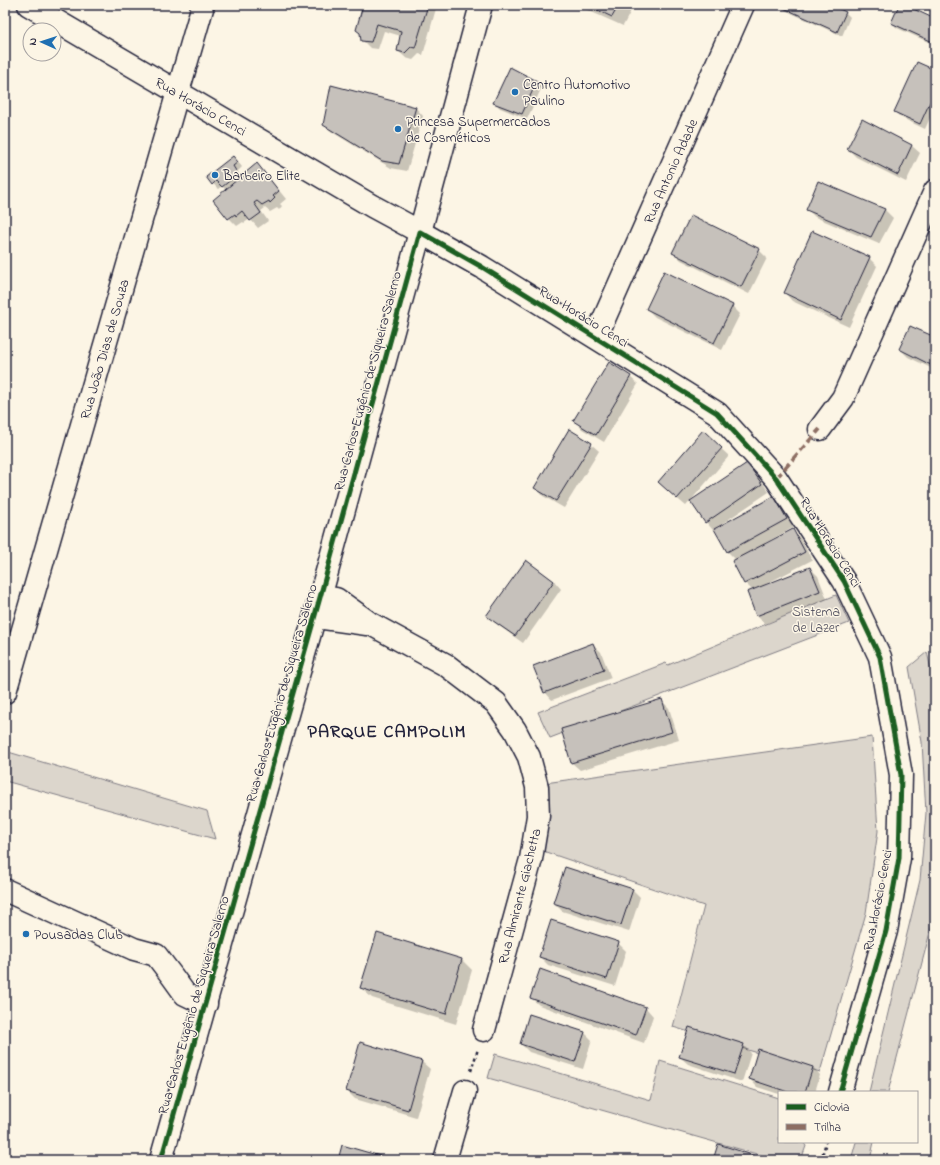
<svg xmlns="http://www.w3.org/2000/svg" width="940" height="1165" font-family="'Indie Flower',sans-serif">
<rect width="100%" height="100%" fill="#fcf5e5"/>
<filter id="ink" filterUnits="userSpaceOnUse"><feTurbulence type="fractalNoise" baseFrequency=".025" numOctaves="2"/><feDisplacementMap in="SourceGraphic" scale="8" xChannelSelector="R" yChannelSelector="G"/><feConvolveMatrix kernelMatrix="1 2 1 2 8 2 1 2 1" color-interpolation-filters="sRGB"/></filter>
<g filter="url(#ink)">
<g fill="#dcd6cc" stroke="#7f7c84">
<polygon points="836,595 849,623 550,738 538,712 666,663 668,665"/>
<polygon points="927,652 935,687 935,913 888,1092 869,1092 920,880 926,813 922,742 909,667"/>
<polygon points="872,737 878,831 866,913 820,1072 673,1027 704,906 540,850 545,783"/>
<polygon points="5,751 207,811 215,839 5,781"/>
<polygon points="495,1054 651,1100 660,1061 779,1098 779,1142 803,1142 806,1146 801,1160 778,1160 488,1078"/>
<polygon points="856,1142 874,1142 870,1160 851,1160"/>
</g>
<g fill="#0003">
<polygon points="364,5 437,5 423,55 419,54 413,60 406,58 398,51 401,36 384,31 378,49 370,48 362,40 361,35 357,30"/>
<polygon points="576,5 634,5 623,26"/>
<polygon points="776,5 829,5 845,12 850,17 842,36 778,7"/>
<polygon points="900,5 935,20 935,45 897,28 892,23"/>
<polygon points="511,68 537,82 542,87 527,119 500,108 495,103"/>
<polygon points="935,72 935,107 925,129 900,117 895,112"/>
<polygon points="416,108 423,116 407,171 391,168 332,132 324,125"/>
<polygon points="862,121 912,146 920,153 906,182 856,157 848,149"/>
<polygon points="238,162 242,167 237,172 241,177 257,164 264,172 286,199 280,204 282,206 279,210 277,208 270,212 265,208 261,211 268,221 258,228 250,219 244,223 243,222 237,226 229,218 226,190 222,186 218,189 207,177"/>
<polygon points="819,182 885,210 893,218 879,244 815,217 807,209"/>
<polygon points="759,250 767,258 749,294 681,260 674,253"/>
<polygon points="869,258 877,266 849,327 792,301 785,293"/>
<polygon points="732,306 740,314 722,350 655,317 647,309"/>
<polygon points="935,339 935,370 908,357 900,349"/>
<polygon points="630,377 638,384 604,442 582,429 575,421"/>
<polygon points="703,432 729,456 686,506 667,490"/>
<polygon points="591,444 599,451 564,508 543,496 536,488"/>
<polygon points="747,464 755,472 769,492 717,527 718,529 774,498 782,505 794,527 765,543 766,544 793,531 800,538 812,560 764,585 765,586 810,568 818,576 827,599 765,624 757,616 748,593 753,591 745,583 736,560 728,552 715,529 713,530 706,522"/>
<polygon points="526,562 554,581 561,589 523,643 495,623 488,616"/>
<polygon points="593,644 601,652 611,678 552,700 545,692"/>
<polygon points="661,700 669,708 679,740 580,770 572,763"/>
<polygon points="632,889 640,897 629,932 562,911 554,903"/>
<polygon points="378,934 462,960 472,970 456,1024 372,998 361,988"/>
<polygon points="618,943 626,951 615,986 548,965 540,957"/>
<polygon points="531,998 646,1008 653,1016 644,1043 539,1005"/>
<polygon points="584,1032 592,1040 583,1069 529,1052 521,1044"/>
<polygon points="361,1043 422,1062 430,1069 416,1117 355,1099 347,1091"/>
<polygon points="743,1045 751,1053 742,1082 688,1064 680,1057"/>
<polygon points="813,1067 820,1075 815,1092 779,1092 779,1094 757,1087 750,1079"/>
</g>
<g fill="#c6c1bb" stroke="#22223b">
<polygon points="363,5 428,5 415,48 411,47 405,53 397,51 401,31 377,24 371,42 361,41 360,33 356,30"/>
<polygon points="587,5 619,5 612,17"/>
<polygon points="777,5 831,5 846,12 837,32"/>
<polygon points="899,5 905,5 935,19 935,43 891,23"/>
<polygon points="917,62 935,70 935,91 920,124 894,112"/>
<polygon points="510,67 537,81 522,114 493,103"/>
<polygon points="331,85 416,107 399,164 382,161 323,125"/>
<polygon points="862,119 912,145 898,175 847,149"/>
<polygon points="233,156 238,162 233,166 238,174 222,187 216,181 212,185 206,177"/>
<polygon points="257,163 279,191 273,196 275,198 270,203 269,201 262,205 257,201 254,203 261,213 250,221 242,211 236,216 235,214 228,219 213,200"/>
<polygon points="818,181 885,209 871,237 806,210"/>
<polygon points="691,215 760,249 741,287 672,253"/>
<polygon points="812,231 870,257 841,320 784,293"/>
<polygon points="664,271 733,305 714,343 646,309"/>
<polygon points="910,326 935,337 935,367 899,349"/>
<polygon points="609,362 631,376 596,435 573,421"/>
<polygon points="569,429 592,443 556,501 534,488"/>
<polygon points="703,430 722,448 677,499 658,482"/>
<polygon points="747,463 762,484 705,523 690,501"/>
<polygon points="774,496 787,519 727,552 714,529"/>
<polygon points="793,529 805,552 744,584 732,561"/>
<polygon points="526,560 554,581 515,636 486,616"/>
<polygon points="810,567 820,591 756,616 747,592"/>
<polygon points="593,643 604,670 544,693 533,666"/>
<polygon points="662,699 672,732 571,763 561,729"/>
<polygon points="565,867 633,889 621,925 553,903"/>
<polygon points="551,920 619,942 607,979 539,957"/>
<polygon points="377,933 462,959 446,1014 360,988"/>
<polygon points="540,969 646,1007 636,1035 530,998"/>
<polygon points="529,1014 585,1032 575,1062 520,1044"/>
<polygon points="689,1027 744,1044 734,1074 679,1057"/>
<polygon points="360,1042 422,1061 408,1110 346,1091"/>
<polygon points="758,1049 813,1067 805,1092 788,1092 749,1079"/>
<polygon points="718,1144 768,1160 713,1160"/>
<polygon points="342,1145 394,1160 338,1160"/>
</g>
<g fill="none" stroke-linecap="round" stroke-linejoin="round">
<defs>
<g id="minor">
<polyline points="596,337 743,5"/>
<polyline points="820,429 843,398 935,191"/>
<polyline points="319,601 330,598 336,599 371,624 446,665 496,703 515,730 529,757 537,787 538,816 531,859 484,1030"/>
<polyline points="317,608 320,614 324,618 367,624"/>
<polyline points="5,692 203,5"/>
<polyline points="5,890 134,949 156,955 172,976 185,994 206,1004"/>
<polyline points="161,1160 319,601 420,232 482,267 717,413 776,478 844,581 880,657 901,775 899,858 886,931 840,1092"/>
<polyline points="445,1160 465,1091"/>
</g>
<polyline id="major" points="29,5 372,206 420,232 481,5"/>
</defs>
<use href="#minor" stroke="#22223b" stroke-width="25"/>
<use href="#major" stroke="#22223b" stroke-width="25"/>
<g stroke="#22223b" stroke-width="2.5" stroke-dasharray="3 3" stroke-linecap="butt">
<polyline points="471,1071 478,1049"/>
<polyline points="821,1160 826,1142"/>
</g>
<use href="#minor" stroke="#fcf5e5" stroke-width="22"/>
<use href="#major" stroke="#fcf5e5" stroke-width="22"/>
<polyline stroke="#8d6e63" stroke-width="4" stroke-dasharray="8 4" stroke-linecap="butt" points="776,478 820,429"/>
<defs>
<polyline id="cycleway" points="161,1160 319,601 420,232 482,267 717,413 776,478 844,581 880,657 901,775 899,858 886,931 840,1092"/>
</defs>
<use href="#cycleway" stroke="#fcf5e5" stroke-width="8"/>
<use href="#cycleway" stroke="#1b5e20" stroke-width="5"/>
</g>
</g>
<g fill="#1f6fb2" stroke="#fcf5e5" stroke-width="1.5">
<circle cx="515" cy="92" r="4"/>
<circle cx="398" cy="129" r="4"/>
<circle cx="215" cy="175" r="4"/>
<circle cx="26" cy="934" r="4"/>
</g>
<g text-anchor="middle" stroke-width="3" stroke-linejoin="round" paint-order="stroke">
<g font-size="14" fill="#22223b" stroke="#fcf5e5" text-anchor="start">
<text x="523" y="89">Centro Automotivo<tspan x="523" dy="16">Paulino</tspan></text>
<text x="406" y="126">Princesa Supermercados<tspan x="406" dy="16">de Cosméticos</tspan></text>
<text x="223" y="180">Barbeiro Elite</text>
<text x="34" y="939">Pousadas Club</text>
</g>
<g font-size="14" fill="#22223b" stroke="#fcf5e5">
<text transform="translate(201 106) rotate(30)" y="5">Rua Horácio Cenci</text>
<text transform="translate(670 171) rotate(-66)" y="5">Rua Antonio Adade</text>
<text transform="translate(584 316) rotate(32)" y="5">Rua Horácio Cenci</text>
<text transform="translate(104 349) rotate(-74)" y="5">Rua João Dias de Souza</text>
<text transform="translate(367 381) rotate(-75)" y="5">Rua Carlos Eugênio de Siqueira Salerno</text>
<text transform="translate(831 542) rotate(58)" y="5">Rua Horácio Cenci</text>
<text transform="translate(281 693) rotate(-74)" y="5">Rua Carlos Eugênio de Siqueira Salerno</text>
<text transform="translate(519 896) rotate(-76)" y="5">Rua Almirante Giachetta</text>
<text transform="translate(877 900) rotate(-79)" y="5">Rua Horácio Cenci</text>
<text transform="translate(193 1005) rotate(-74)" y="5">Rua Carlos Eugênio de Siqueira Salerno</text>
</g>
<g font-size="14" fill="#504f5f" stroke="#fcf5e5">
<text x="816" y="616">Sistema<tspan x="816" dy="16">de Lazer</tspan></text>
</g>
<g font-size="18" font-weight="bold" letter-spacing="1" fill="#22223b" stroke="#fcf5e5">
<text x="387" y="737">PARQUE CAMPOLIM</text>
</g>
</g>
<rect width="940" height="1165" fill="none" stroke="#fcf5e5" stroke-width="20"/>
<rect x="10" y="10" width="920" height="1145" fill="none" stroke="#22223b" stroke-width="1.5" filter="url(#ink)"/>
<rect x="778" y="1091" width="140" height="52" fill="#fcf5e5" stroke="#a5a1a1"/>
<rect x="786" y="1104" width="20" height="6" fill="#1b5e20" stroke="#a5a1a1"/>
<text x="814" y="1111" font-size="12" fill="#22223b">Ciclovia</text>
<rect x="786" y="1124" width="20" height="6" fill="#8d6e63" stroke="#a5a1a1"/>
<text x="814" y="1131" font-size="12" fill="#22223b">Trilha</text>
<g transform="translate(42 42) rotate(273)"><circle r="19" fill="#fcf5e5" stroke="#a5a1a1"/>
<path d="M0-3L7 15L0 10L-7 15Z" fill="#1f6fb2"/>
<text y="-6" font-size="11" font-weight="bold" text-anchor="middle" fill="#22223b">N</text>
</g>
</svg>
